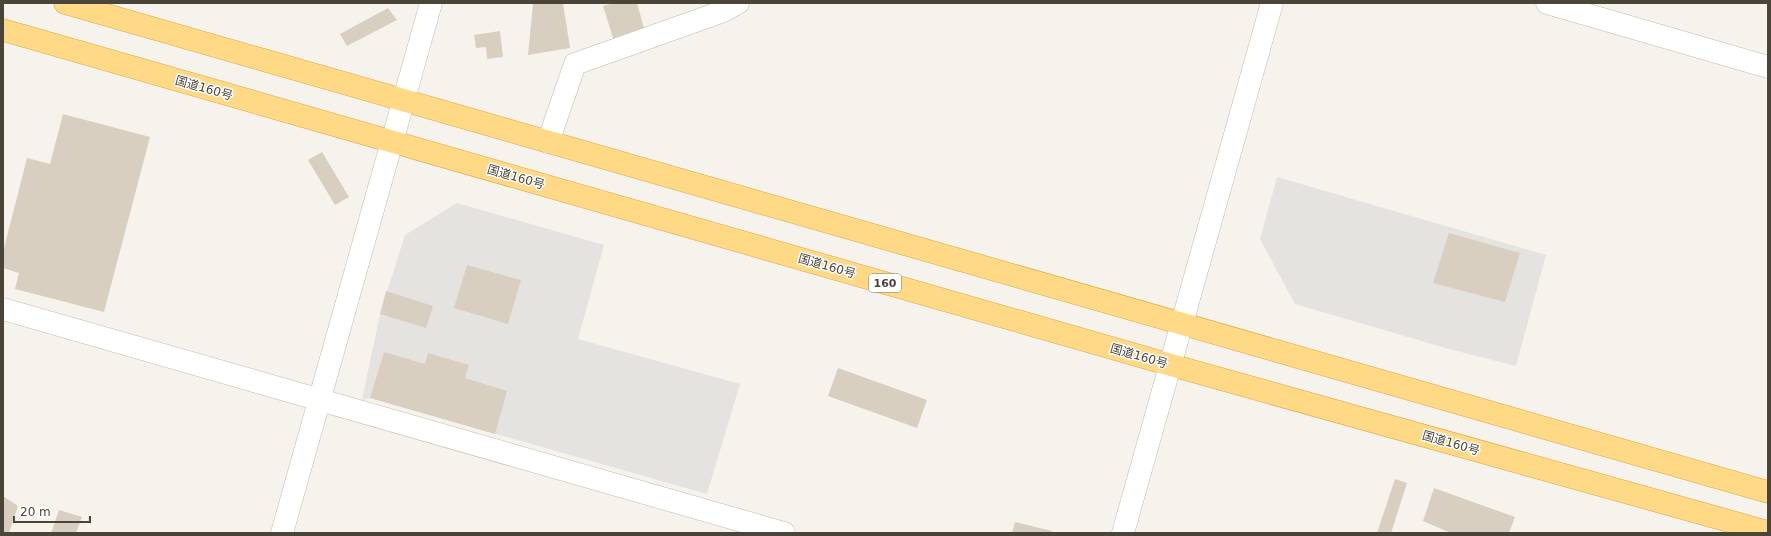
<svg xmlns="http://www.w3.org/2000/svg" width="1771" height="536" font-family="'DejaVu Sans','Noto Sans JP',sans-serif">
<rect width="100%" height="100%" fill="#f6f3ec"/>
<g fill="#e5e3e0">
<polygon points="1277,177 1546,255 1516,366 1449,349 1295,304 1260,239"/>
<polygon points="457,203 604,245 578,339 740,384 707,494 370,398 362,400 380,314 405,235"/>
</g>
<g fill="#d8cfc1">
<polygon points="542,3 563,3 570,48 528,55 533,4"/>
<polygon points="614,3 637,3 645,32 614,41 603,6"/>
<polygon points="388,8 397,20 347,46 340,34"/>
<polygon points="500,31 503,57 487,59 486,47 476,48 474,35"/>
<polygon points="63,114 150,137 104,312 15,289 19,273 3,268 3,252 27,158 50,164"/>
<polygon points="322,152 349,197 335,205 308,160"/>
<polygon points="1449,233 1520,253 1505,302 1433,283"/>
<polygon points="467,265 521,280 508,324 454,308"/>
<polygon points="386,291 433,306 426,328 380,314"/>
<polygon points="384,352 425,364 428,353 469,365 465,378 507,391 495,434 370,398"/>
<polygon points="838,368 927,400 917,428 828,396"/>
<polygon points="1395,479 1407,483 1391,533 1377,533"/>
<polygon points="1434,488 1515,517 1509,533 1451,533 1423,521"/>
<polygon points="3,496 18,506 9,533 3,533"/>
<polygon points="59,510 82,517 76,533 51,533"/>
<polygon points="1015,522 1052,531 1052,533 1012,533"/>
</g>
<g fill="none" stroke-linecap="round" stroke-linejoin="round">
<defs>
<g id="minor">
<polyline points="1547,3 1768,67"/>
<polyline points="548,142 575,64 721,12 738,3"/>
<polyline points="3,309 784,533"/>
<polyline points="282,533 431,3"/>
</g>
<polyline id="tertiary" points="1123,533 1272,3"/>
<g id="trunk">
<polyline points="65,3 1768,492"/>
<polyline points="3,30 1171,365 1768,532"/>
</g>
</defs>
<use href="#minor" stroke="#c2bbae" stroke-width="23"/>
<use href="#tertiary" stroke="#c2bbae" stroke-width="23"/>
<use href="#trunk" stroke="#e0a43c" stroke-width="23"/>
<use href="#minor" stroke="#fff" stroke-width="22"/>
<use href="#tertiary" stroke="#fff" stroke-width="22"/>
<use href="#trunk" stroke="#ffd985" stroke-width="22"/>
</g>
<g text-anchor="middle" stroke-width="3" stroke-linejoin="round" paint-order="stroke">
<rect fill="#fff" stroke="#817c74" stroke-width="1" x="869" y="274" width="32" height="18" rx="3"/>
<g font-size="11" font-weight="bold" fill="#4b4439">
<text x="885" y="287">160</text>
</g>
<g font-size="12" fill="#4b4439" stroke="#fff">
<text transform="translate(204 88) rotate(16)" y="4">国道160号</text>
<text transform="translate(516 177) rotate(16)" y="4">国道160号</text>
<text transform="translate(827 266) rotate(16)" y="4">国道160号</text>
<text transform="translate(1139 356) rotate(16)" y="4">国道160号</text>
<text transform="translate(1451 443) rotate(16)" y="4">国道160号</text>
</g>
</g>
<rect width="1771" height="536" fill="none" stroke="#4b4439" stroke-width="8"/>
<path d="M14 516v6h76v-6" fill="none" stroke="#4b4439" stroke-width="2"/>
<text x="20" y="516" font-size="12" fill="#4b4439" stroke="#ffffff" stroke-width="3" paint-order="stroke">20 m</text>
</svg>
